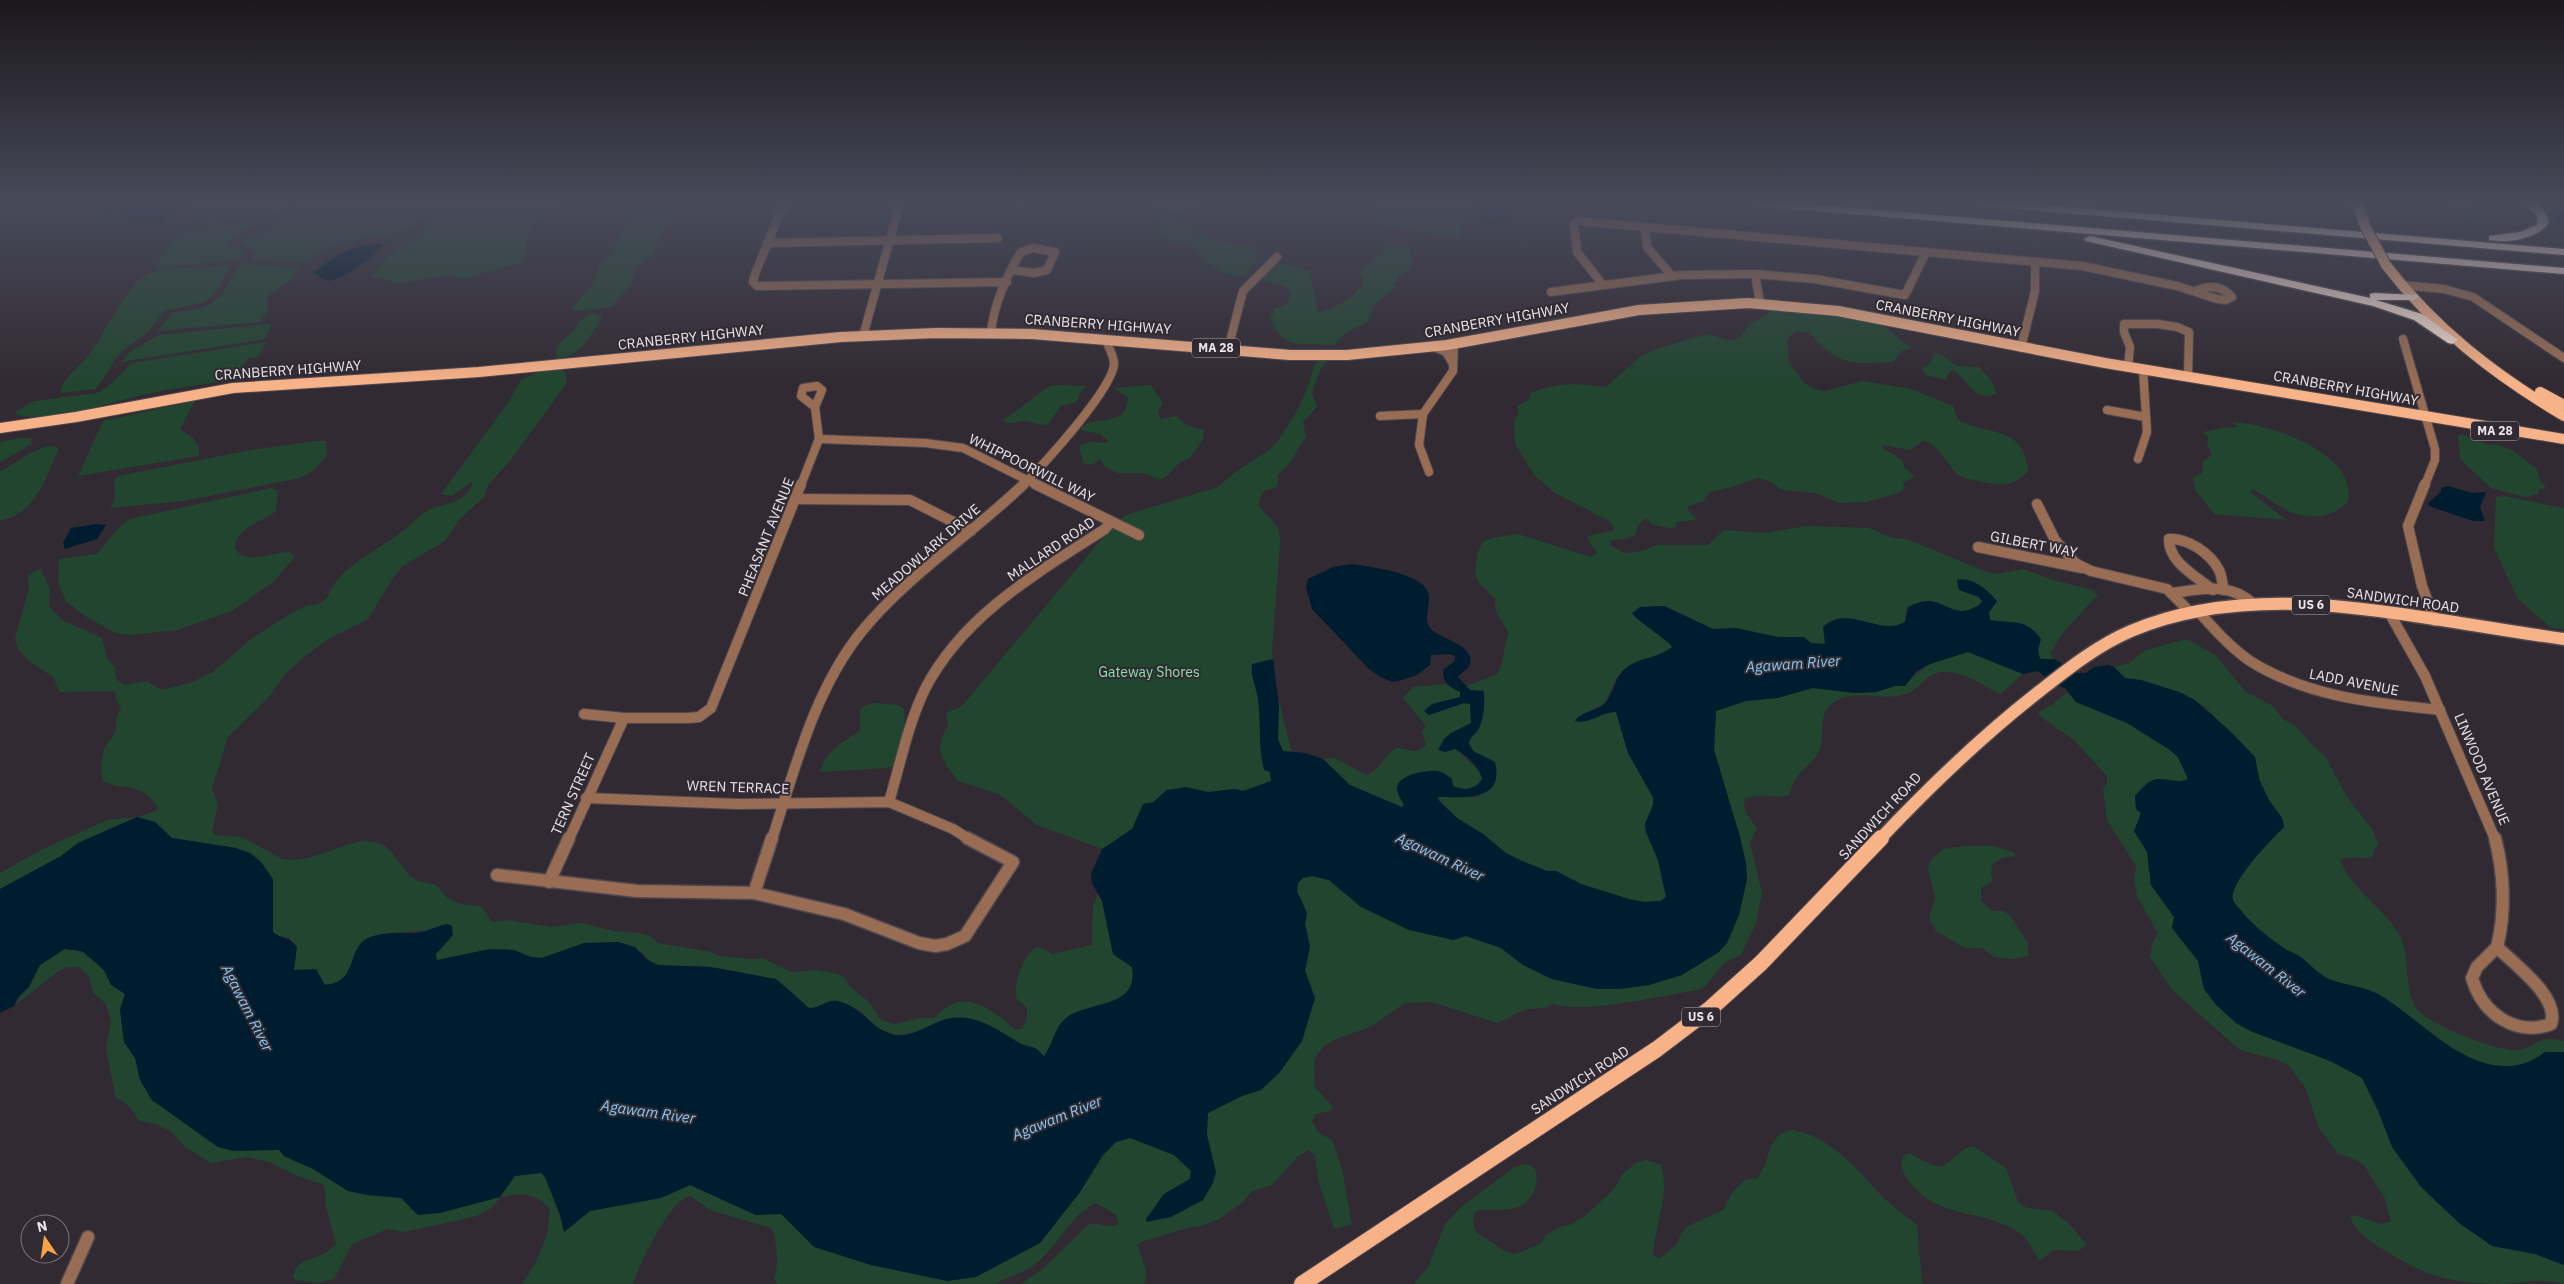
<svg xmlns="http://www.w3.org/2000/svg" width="2564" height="1284" font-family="'IBM Plex Sans',sans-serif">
<rect width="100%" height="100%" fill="#312a32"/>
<g fill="#224530">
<polygon points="195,203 298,203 266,215 206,225 192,213"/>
<polygon points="310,203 438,203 418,223 408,230 328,247 307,262 287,263 252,259 253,252 243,244 236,242 272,229 278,218 295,213"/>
<path d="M443 203H561C556 207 548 209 543 213 529 226 525 242 525 261L468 278H461L452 275 399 283 371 277 389 255 420 233Z"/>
<polygon points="1382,203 1466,203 1460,234 1457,239 1374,223 1377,210"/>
<path d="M2444 203C2454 203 2469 202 2474 212L2470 216 2481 224C2465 223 2459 208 2444 203Z"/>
<polygon points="639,208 677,212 659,237 652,256 634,269 632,284 611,307 580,311 571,309 592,285 600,264 613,251 627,222"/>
<path d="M1156 211C1175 214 1184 227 1200 234 1216 243 1236 243 1253 246L1259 255 1246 275C1232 279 1211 267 1201 257 1198 254 1196 250 1193 248 1182 240 1168 244 1158 232L1161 225Z"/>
<path d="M255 220C252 228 232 238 224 246L243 249 245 252 238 260 155 267 177 234Z"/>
<path d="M1389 245 1407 246C1415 259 1414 271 1398 276V280L1393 283 1395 288 1375 304 1367 322 1347 332 1333 345C1303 343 1281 351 1270 316L1274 313 1273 309 1288 304 1291 292 1284 286 1256 278 1274 261 1310 271 1318 313C1334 309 1358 296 1364 281L1360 272Z"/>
<path d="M243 264 300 268 286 284 267 296V314L259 322 157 331 173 312C191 312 211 308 223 293 230 283 232 270 243 264Z"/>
<path d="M231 265 219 288 205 302 164 311 149 331 120 353 96 389 60 393C62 379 78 368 87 357 103 338 126 285 147 274 158 268 215 267 231 265Z"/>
<path d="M1779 304 1880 323 1911 348 1902 351 1893 362C1851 364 1837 366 1809 332L1795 331C1781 343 1791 345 1788 360L1804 383 1815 389 1825 391 1862 381 1912 389 1953 406 1958 420C1985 435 2025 425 2028 471 2015 487 1997 486 1979 481 1972 479 1966 480 1960 476 1947 467 1937 440 1922 441L1911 450 1883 445V448L1902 460 1904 467 1915 476 1904 483 1903 490 1898 493 1867 502 1838 503 1816 493 1782 490 1769 481 1757 478 1733 487 1710 492 1704 501 1687 507 1688 510 1697 519 1695 520 1677 522 1676 527 1673 529 1652 524 1647 518 1638 525 1635 535 1626 539 1611 540 1610 545 1624 553 1642 551 1657 545H1708L1724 530 1765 533 1806 526 1869 528 1889 537 1910 540 1986 572 1998 574 2023 569 2053 580 2093 590 2098 595 2065 630 2050 653 2054 659 2045 660 2039 657V652L2025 624 1990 620 1989 612 1997 602 1957 586C1963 595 1976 592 1982 601 1972 620 1949 608 1936 602L1906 610 1905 622C1880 637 1855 608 1827 623L1825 644 1811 643 1804 637H1778L1730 628 1713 629 1676 611 1664 606H1651L1636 618C1642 622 1671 644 1672 647L1661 655 1638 661 1617 677 1605 703 1578 717 1586 721 1608 713 1616 712 1628 753 1653 798V805L1645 824 1646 832 1658 860 1666 898 1660 901 1644 902 1629 899 1581 884 1556 871H1547L1522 861 1505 853 1483 834 1457 818 1437 797H1479L1495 762 1473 751 1469 743C1470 736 1474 736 1478 730 1483 723 1487 698 1483 691L1470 690 1467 686 1497 674 1501 666 1508 632 1496 611 1495 599 1480 584 1475 575 1477 554 1483 542 1492 538 1518 534 1591 557 1597 553 1588 539V536L1614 530 1611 522 1555 493 1535 476 1515 444 1514 422 1519 413 1517 406 1528 400 1531 393C1555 382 1580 383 1606 387L1641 356 1656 349 1707 334 1729 340 1738 339 1750 324 1768 314 1772 307Z"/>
<path d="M595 313 602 317C590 336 582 355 559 359 550 345 567 338 574 330 581 321 582 317 595 313Z"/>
<polygon points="269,324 271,327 265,339 121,362 131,351 159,335"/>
<path d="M266 342 258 357 247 359 242 367H254L249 377C215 384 180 386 147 394 110 402 53 423 16 415L15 412 34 401 97 393 106 388 132 363Z"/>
<path d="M1934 353H1939L1957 366 1979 367 1990 379 1997 393C1976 404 1968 382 1954 370L1950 371 1946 380 1926 375 1922 368 1931 363Z"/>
<path d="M1329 359 1321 368 1312 393 1317 407 1303 422 1306 437 1289 464 1278 475 1277 487 1264 491C1250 508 1270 514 1277 527 1280 531 1280 538 1280 543L1272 650 1273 659H1271V668L1294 761 1298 786 1252 788 1243 791 1235 789 1208 792 1190 788 1117 839 1108 851 1037 825 999 794 958 781 946 765 940 751 941 739 948 725 946 713 962 706 1106 534 1126 515 1218 487 1234 473 1269 450 1280 438 1298 409 1309 384 1314 366 1318 361Z"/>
<path d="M560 368 566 373V384L510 461 488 485 484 497 460 519 445 541 403 566 392 579 368 619 330 638 304 657 286 673 269 697 228 737 212 788 218 805 212 832 215 835 242 837 282 859C315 865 348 836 375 842 395 846 399 870 416 880 421 883 429 882 435 885 440 887 443 895 448 898 457 905 470 905 481 906L492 922 507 920 552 927 581 923 614 931 639 933 650 936 658 943 711 952 720 956 753 959 762 958 792 972 815 970 838 974 845 978 850 987 868 1001 881 1020 895 1024 920 1018H934C939 1014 943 1009 949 1006 971 992 998 1014 1014 1029H1021L1027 1019V1008L1016 998C1014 981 1022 957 1036 947L1044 949 1052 954 1092 945 1093 905 1098 894 1102 901 1113 954 1132 967C1139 1010 1088 1000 1065 1019 1054 1028 1053 1045 1044 1056L1037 1049 1022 1044 989 1025 946 1019 914 1033 896 1035 875 1027 862 1012 829 1002C797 1019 804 993 781 985 754 974 728 969 699 966 685 965 669 968 656 964 649 961 646 958 642 952L584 943 542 958 531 957 514 950 490 949 441 960H436V954L451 938C443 936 434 933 425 931 415 930 375 934 368 939 351 951 352 988 326 984 316 983 304 974 294 970L290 938 277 936 273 932V879L236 848 172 838 155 822 137 817 78 843 61 856 0 889V873L43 849 107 820 137 817 156 811 158 807C136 777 123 794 102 780L101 766 104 750 116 730V718L121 707 116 699 115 691 60 692 53 677 29 661 18 649 15 638 29 589 28 575 40 569 50 588 49 606 62 620 102 638 107 658 115 668V678L124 685 147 681 159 689H166L190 683 213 672 251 639 290 614 305 606 319 604 327 598C338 566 377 552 403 531 411 525 418 516 427 511 443 502 466 506 473 481L452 496 441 494 508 403 521 380 536 373Z"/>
<path d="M1052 385 1087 386 1081 391 1077 402 1061 406 1048 424C1038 427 1033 421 1024 421 1017 421 1012 425 1004 422V419C1022 409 1034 395 1052 385Z"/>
<path d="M1151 385 1163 403 1158 411 1160 419 1176 416 1188 426 1204 430 1203 439 1190 458 1179 463 1168 475 1160 480 1144 473H1118L1105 467 1100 459 1092 465 1083 463 1079 446 1090 442 1106 443 1108 440 1100 434 1081 430C1087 412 1127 432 1128 397L1113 388Z"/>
<path d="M195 401 180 429C190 436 202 442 199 456L78 476 103 421Z"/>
<path d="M2232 422C2269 423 2358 453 2348 501 2331 521 2303 520 2281 507 2270 501 2262 493 2251 489V493L2287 520 2214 514 2196 491 2193 478 2202 473 2203 461 2212 455 2207 443 2209 438 2203 432 2221 428 2238 427Z"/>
<polygon points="2461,434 2489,445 2496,444 2512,450 2537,469 2540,480 2546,488 2539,489 2538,494 2525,497 2491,488 2460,459 2458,435"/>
<polygon points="19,438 31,438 32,444 0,462 0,442"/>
<polygon points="316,441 326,441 327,455 313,471 300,478 183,501 110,508 115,498 114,480 118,476 251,450"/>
<path d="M48 446 57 447 59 450C42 481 39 511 0 521V472L30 453Z"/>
<path d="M271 488 278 491 276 511C262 523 237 525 235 548 244 566 273 552 289 552L294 555 293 559 273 582 232 611 177 630 130 635 115 633 85 616 66 601 58 582 59 559 97 554 120 526 130 519Z"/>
<polygon points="2504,496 2564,508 2564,629 2551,628 2518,599 2494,548 2496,497"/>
<path d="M2187 639 2215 655 2246 692 2273 706 2283 719 2296 726 2312 745 2325 756 2347 797 2372 829 2378 843 2371 858C2362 859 2348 855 2340 860 2351 889 2383 907 2399 934 2412 958 2402 987 2417 1009 2427 1024 2500 1053 2518 1050 2538 1048 2534 1034 2564 1041V1052H2545C2528 1065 2510 1069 2488 1064 2447 1053 2418 1019 2383 997 2365 986 2346 986 2329 979 2318 974 2311 965 2302 958 2297 954 2291 952 2285 949 2270 939 2254 926 2242 912 2240 908 2234 904 2233 900 2228 883 2272 839 2284 827L2282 818 2269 800 2259 779 2255 757 2204 706 2179 692 2141 680 2125 678 2114 667 2129 663 2146 650Z"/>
<path d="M1968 652 2023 674 2000 694C1983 686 1970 675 1951 672 1924 669 1924 690 1902 695 1880 701 1854 688 1834 702 1815 716 1827 735 1819 751 1814 762 1803 768 1797 777 1793 782 1791 789 1789 795 1774 800 1760 791 1744 800L1745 811 1757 829 1750 842 1762 893 1756 923 1741 955 1725 962 1706 985 1698 990C1661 996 1586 1014 1553 1004L1545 1008 1526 1009 1498 1023 1431 1002 1405 1003 1372 1026 1334 1040 1324 1046 1316 1056 1314 1065 1315 1087 1333 1107 1330 1111 1316 1114 1312 1121 1319 1133 1332 1140 1342 1168 1352 1224 1334 1229 1318 1180 1315 1156 1309 1150 1297 1157 1272 1185 1252 1191 1242 1203 1219 1219 1201 1226 1187 1228 1141 1242 1138 1245C1140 1258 1150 1270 1144 1284H1021L1044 1268 1089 1224C1099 1222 1109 1229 1119 1224L1115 1214 1096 1203C1070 1215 1060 1243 1039 1261 1025 1273 1009 1277 994 1284H777L774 1278C779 1269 777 1237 771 1228L710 1210 690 1196C670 1200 639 1264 633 1284H522L535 1264 547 1235 550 1209C533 1192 523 1193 500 1197L493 1207 477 1216 404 1232 388 1229 352 1244 334 1279 318 1283 295 1280 293 1276C298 1257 314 1261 327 1252 330 1250 333 1246 336 1244L325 1203 326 1198 324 1185 298 1176 269 1162 247 1157 211 1163 185 1147 170 1131 156 1124 139 1121 130 1107 115 1096 106 1048 111 1022 109 1013 106 1004 93 992 89 976 79 967H67L60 970 14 1006C18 998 23 994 28 988 34 981 35 971 41 964 62 940 84 948 103 969 114 982 108 983 125 994L120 1010 124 1042 135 1058 140 1080 152 1100 218 1147 279 1150 284 1156 313 1169 348 1191 368 1195 401 1198 407 1201 411 1210 508 1185 515 1176 541 1173 545 1177 560 1215 564 1232 590 1211 661 1198 690 1185 756 1215 781 1213 815 1247 1040 1243 1080 1192 1103 1155 1116 1142 1130 1138 1174 1155 1191 1171 1190 1179 1164 1194 1216 1172 1207 1135V1113L1242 1096 1261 1090 1280 1072 1302 1041 1315 998 1305 971 1310 947 1305 924 1307 913 1297 891 1298 883 1303 878 1312 876 1329 880 1348 896 1409 930 1454 940 1466 936 1475 939 1501 948 1523 965 1552 979 1572 984 1619 989 1649 985 1682 975 1727 943 1739 915 1747 879 1740 837 1714 750 1716 711 1746 701 1777 698 1813 688 1855 693 1876 692 1895 686H1905C1923 663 1941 660 1968 652Z"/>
<path d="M1446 684 1460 692V697L1432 704 1429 715 1464 703 1470 704 1471 723 1444 739 1445 752 1455 749 1480 771 1482 779 1478 786 1466 790 1453 786 1397 791 1404 805 1402 808 1350 785 1323 759 1335 758 1366 775C1384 767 1381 758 1396 748 1408 747 1416 757 1426 745L1422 732 1426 726 1403 698 1413 687Z"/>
<path d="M2067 692 2076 702 2127 723 2170 750 2178 757 2188 779C2176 785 2163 775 2151 781 2145 784 2140 791 2135 795L2136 809 2141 813 2134 831 2147 852 2151 885 2174 917 2172 928 2198 961 2204 989 2362 1078 2376 1108 2492 1246 2535 1254 2564 1265V1284C2540 1278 2527 1282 2504 1284 2457 1284 2428 1278 2389 1253 2374 1244 2357 1234 2350 1217L2355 1215 2381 1224 2391 1221 2385 1199 2364 1165 2350 1157 2338 1154 2319 1128 2305 1087 2289 1066 2278 1060 2240 1050 2173 991 2150 957 2152 944 2158 933 2137 897 2134 881 2136 866 2107 820 2103 789 2107 784V776L2074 740 2042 718 2038 713 2053 704Z"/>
<path d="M875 703 898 705 904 709 905 731 898 765 887 768 820 772C823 753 845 740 860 731V711L863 706Z"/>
<polygon points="1966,846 1994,846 2015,853 2015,856 2002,858 1992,865 1991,874 1993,881 1981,888 1981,900 1992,911 2003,911 2009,914 2028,943 2028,956 2012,959 1994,957 1982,948 1965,948 1936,931 1929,918 1935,898 1928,869 1931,860 1943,849"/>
<path d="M1793 1130C1839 1138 1863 1181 1896 1209 1903 1214 1910 1219 1917 1225L1922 1284H1414L1428 1267 1445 1224 1461 1207 1516 1166 1528 1164 1535 1169C1538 1181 1537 1186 1531 1196 1519 1216 1495 1207 1475 1211L1473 1222 1476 1232 1503 1250 1512 1254 1522 1252 1541 1243 1546 1235 1559 1227 1570 1225 1585 1216 1614 1189 1622 1174 1637 1162 1647 1160 1661 1165C1670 1194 1656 1223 1653 1252L1655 1257 1660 1258 1676 1245 1682 1232 1688 1226 1723 1210 1732 1193 1744 1180 1757 1178C1772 1162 1765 1133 1793 1130Z"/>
<path d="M1973 1146 2006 1168 2018 1202 2027 1208 2053 1211 2071 1226 2087 1245 2078 1251 2053 1250 2040 1261C2034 1253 2028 1238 2020 1233 1977 1205 1929 1223 1901 1168L1903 1156 1909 1153 1932 1165 1942 1167 1966 1148Z"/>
</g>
<g fill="#001c2f">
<polygon points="99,203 180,203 171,216 160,225 154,220 126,220 120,212 107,213 89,210"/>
<polygon points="1476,203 1511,203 1511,218 1490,225 1481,223"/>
<polygon points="2541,203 2564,203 2564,222 2561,226"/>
<path d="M384 244C374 257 345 279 328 281L314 273C333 255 356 243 384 244Z"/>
<polygon points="2448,486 2472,493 2486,492 2480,507 2485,521 2473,521 2429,506 2428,503 2441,492 2441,488"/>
<polygon points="97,524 106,525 97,539 65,549 63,543 71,528"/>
<path d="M1352 564C1371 567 1432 574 1429 599 1429 610 1423 620 1431 629 1438 638 1479 646 1469 666 1466 671 1461 673 1458 677L1470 690 1483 691C1486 698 1483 723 1478 730 1474 736 1470 736 1469 743L1473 751 1495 762C1505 802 1464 797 1438 797L1439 801 1457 818 1483 834 1506 853 1522 861 1547 871H1556L1581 884 1629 899 1644 902 1660 901 1666 897 1658 860 1646 832 1645 824 1653 805V797L1628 753 1616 712C1602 711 1589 725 1575 721 1580 712 1597 711 1604 704 1615 693 1614 677 1626 668 1640 657 1656 659 1672 647 1671 642 1639 623 1632 613L1640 607 1664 606 1713 629 1736 628 1778 637H1804L1811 643 1825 644 1823 627C1848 603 1879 637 1905 622L1908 607C1916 603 1926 599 1935 602 1950 606 1957 616 1973 608 1978 606 1980 605 1982 601L1979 597 1959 590 1957 580C1971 576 1988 590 1997 601L1989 612 1990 620C2014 624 2026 618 2041 639L2038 650 2040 659H2054L2078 673H2086L2094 667 2108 665 2114 667 2125 678 2141 680 2179 692 2195 700 2232 733 2255 757 2259 779 2269 800 2282 818 2284 827C2272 839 2228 883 2233 900 2234 904 2240 908 2242 912 2254 926 2270 939 2285 949 2291 952 2297 954 2302 958 2311 965 2318 974 2329 979 2346 986 2366 986 2383 997 2418 1019 2447 1053 2488 1064 2510 1069 2528 1065 2545 1052H2564V1265L2535 1254 2492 1246 2459 1223 2421 1187 2392 1147 2377 1108 2362 1078 2330 1061 2250 1031 2236 1023 2216 1005 2204 989 2198 961 2172 928 2174 917 2151 885 2147 852 2134 831 2141 813 2136 809 2135 796C2140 791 2145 784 2151 781 2162 775 2176 785 2188 779L2178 757 2170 750 2127 723 2076 702 2065 688 2053 684 2038 671 2023 674 1968 652 1927 665 1916 672 1905 686H1895L1876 692 1855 693 1813 688 1777 698 1746 701 1716 711 1714 750 1740 837 1746 863 1747 879 1739 915 1727 943 1719 952 1682 975 1649 985 1619 989H1597L1552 979 1523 965 1501 948 1475 939 1466 936 1454 940 1409 930 1361 907 1329 880 1312 876 1303 878 1298 883 1297 891 1307 913 1305 924 1310 946 1305 971 1315 998 1302 1041 1280 1072 1261 1090 1242 1096 1208 1113 1207 1135 1216 1172 1213 1183 1203 1200 1171 1217 1146 1222V1219L1164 1194 1190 1179 1191 1171 1174 1155 1130 1138 1116 1142 1103 1155 1080 1192 1040 1243 976 1277 947 1281 871 1265 814 1247 781 1214 756 1215 690 1185 661 1198 590 1211 564 1232 560 1215 545 1177 541 1173 515 1176 500 1197 440 1213 418 1215 401 1198 368 1195 348 1191 313 1169 284 1156 279 1150 233 1151 218 1147 152 1100 140 1080 135 1058 124 1042 120 1010 125 994 111 985 104 970 82 951 65 949 40 965 29 987 19 996 14 1006 0 1013V889L61 856 78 843 137 817 155 822 172 838 236 848 250 853 261 862 273 879V932C282 940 288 935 297 947L294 970 316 969 325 985C360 982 345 947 370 937 383 932 400 933 413 933 425 933 436 926 447 924L452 926 453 935 436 954 437 960 490 949 514 950 531 957 542 958 584 943 618 942 635 947 648 960 658 965 711 967 776 979 809 1008C819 1009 827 999 837 1001 862 1005 871 1031 896 1035 915 1037 930 1023 947 1019 975 1012 999 1031 1021 1044 1026 1046 1032 1046 1036 1049 1039 1050 1041 1054 1044 1056 1053 1045 1054 1028 1065 1019 1088 1000 1139 1010 1132 967L1113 954 1102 901 1092 883 1091 874 1102 849 1132 829 1143 804 1153 802 1167 790 1186 787 1208 792 1235 789 1243 791 1271 781 1270 772 1264 770C1258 746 1261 722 1258 699 1256 686 1250 676 1252 664L1273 659 1279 706 1278 739 1283 751 1306 753 1323 759 1350 785 1402 807 1404 805C1402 801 1398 795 1397 790 1396 774 1427 770 1438 771 1443 772 1448 776 1452 779L1453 786C1465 791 1475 790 1482 779 1479 767 1467 755 1455 749L1445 752 1438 750 1444 739 1451 733 1471 723 1470 704 1464 703 1429 715 1424 711 1432 704 1460 697V692C1449 686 1443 684 1443 670L1455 661V656L1450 654 1431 655 1430 665 1417 675 1402 680 1393 682 1380 677 1369 669 1312 609 1306 587 1308 579 1333 567Z"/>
</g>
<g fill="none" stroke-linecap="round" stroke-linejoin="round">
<defs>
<g id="minor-far2">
<polyline points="784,203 755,274 753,282 757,286 1007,282"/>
<polyline points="1160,203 1179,206 1192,203"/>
<polyline points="1645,228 1647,247 1672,276"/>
<polyline points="767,243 998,238"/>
<path d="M1603 285 1577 252 1574 224 1578 221 2082 266 2177 286 2217 299 2226 300 2232 297C2222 285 2209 285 2195 291"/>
<polyline points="2402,285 2444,289 2473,297 2564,358"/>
<polyline points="1551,292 1682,275 1755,274"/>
<polyline points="1760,303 1755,274 1815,279 1905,295 1926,252"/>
<path d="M991 333C993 307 1007 274 1021 252L1033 248 1055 252 1047 270 1034 273 1012 270"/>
<polyline points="863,336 900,203"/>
<polyline points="2403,339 2435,449 2435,460 2425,485"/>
<polyline points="1434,347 1446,352 1453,364"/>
<polyline points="2021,348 2035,291 2035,262"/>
<polyline points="1228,349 1243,291 1277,257"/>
<polyline points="2128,367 2130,347 2124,332 2124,324 2158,324 2177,327 2189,332 2188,377"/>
<polygon points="817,386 822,390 815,407 801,396 803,388"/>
<polyline points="2107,410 2146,417"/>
<polyline points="1380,416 1423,414"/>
<polyline points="819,439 925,443 963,448 1037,485"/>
<polyline points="2138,459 2147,432 2143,369"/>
<polyline points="1429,472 1419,445 1423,414 1453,371 1454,343"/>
<polyline points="801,485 819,439 815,407"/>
<path d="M1023 485C1042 466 1116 386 1114 362 1113 355 1108 346 1106 340"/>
</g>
<g id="minor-far1">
<polyline points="1035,484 1139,535"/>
<polyline points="2425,484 2408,526 2422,586 2435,621"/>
<polyline points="796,499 910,500 971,531"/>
<polyline points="2037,504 2055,540 2075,563 2091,571 2167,589 2191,613"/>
<polyline points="1978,547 2082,568"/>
<path d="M2213 590C2197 577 2168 562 2169 539 2188 538 2210 553 2219 570 2222 576 2222 584 2224 590"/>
<path d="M2173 593C2201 589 2232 582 2254 605"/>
<path d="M2198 611C2214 629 2230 647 2250 661 2307 697 2375 703 2440 710"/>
<polyline points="2390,614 2425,676 2495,839"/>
<polyline points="584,714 624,718 688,718 699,717 711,708 801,484"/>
<polyline points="586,798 737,804 889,802 953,829 969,839"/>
<path d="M889 802C900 765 908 724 925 689 963 615 1037 573 1105 529L1109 524 1108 520"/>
<polyline points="569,839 624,718"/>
<path d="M772 839C795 769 814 690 862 631 908 575 972 534 1024 484"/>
</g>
<g id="minor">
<path d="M2495 838C2504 872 2506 912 2497 947"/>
<polyline points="497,875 637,891 754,893 844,914 919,943 935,946 947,944 965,936 1013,862 967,838"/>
<polyline points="549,882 569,838"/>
<polyline points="754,893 772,838"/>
<path d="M2497 947C2515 965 2560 997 2551 1024 2515 1037 2482 1013 2472 978L2477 967Z"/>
<polyline points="67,1284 88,1237"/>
</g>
<g id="primary-far2">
<polyline points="2357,203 2365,226"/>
<path d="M2386 265C2435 329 2495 375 2564 416"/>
<polyline points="2540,392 2564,405"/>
<polyline points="0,428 76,417 233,388 479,372 841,337 936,333 1032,334 1290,355 1347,355 1447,345 1639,310 1748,303 1838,311 2105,363 2564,439"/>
</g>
<path id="primary-far1" d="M1880 839C1931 785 1983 735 2041 690 2069 668 2098 645 2131 631 2190 606 2257 601 2320 605 2402 611 2483 628 2564 639"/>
<polyline id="primary" points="1302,1284 1657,1049 1711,1008 1761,963 1881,838"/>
<g id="motorway">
<polygon points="1753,203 1795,203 2564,268 2564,274 1758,206"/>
<polygon points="1978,203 2020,203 2564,249 2564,255 1983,206"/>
<path d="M2525 203H2536L2546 213 2549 222C2540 238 2507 244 2489 240V236L2520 232 2537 225V216Z"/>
<polygon points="2090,236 2370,298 2370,294 2374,293 2417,295 2419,297 2413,300 2376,300 2422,314 2458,340 2452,344 2448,343 2414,320 2373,306 2086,241 2084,239"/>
</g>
</defs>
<use href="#minor-far2" stroke="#4f484f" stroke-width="10"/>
<use href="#minor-far1" stroke="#4f484f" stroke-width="12"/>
<use href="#minor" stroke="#4f484f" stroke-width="15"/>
<use href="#primary-far2" stroke="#4f484f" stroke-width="12"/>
<use href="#primary-far1" stroke="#4f484f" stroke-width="15"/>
<use href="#primary" stroke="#4f484f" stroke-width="18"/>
<use href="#motorway" stroke="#4f484f" stroke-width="3"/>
<use href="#minor-far2" stroke="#986d54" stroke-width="8"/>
<use href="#minor-far1" stroke="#986d54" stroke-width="10"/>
<use href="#minor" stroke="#986d54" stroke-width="12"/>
<use href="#primary-far2" stroke="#f8b288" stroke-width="10"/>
<use href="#primary-far1" stroke="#f8b288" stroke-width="12"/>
<use href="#primary" stroke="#f8b288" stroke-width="16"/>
<use href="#motorway" fill="#f3ddd1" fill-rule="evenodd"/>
<defs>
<polyline id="primary-bridge" points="2365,226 2386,265"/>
</defs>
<use href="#primary-bridge" stroke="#4f484f" stroke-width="12" stroke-linecap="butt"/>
<use href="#primary-bridge" stroke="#f8b288" stroke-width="10"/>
</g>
<linearGradient id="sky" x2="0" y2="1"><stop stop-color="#1b171c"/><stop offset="0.53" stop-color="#484a5a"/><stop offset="1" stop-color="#484a5a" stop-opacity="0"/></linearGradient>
<rect width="2564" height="383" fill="url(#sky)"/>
<g text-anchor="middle" stroke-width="4" stroke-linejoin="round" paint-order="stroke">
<g fill="#312a32" stroke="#b2adb3" stroke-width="1">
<rect x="1192" y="338.5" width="48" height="19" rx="4"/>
<rect x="2471" y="421.5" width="48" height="19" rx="4"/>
<rect x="2292" y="595.5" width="38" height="19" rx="4"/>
<rect x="1682" y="1007.5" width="38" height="19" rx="4"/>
</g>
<g font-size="12" font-weight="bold" fill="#eae5ea">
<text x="1216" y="352">MA 28</text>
<text x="2495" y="435">MA 28</text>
<text x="2311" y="609">US 6</text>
<text x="1701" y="1021">US 6</text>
</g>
<g font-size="14" fill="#eae5ea" stroke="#312a32">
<text transform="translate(1948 318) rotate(11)" y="5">CRANBERRY HIGHWAY</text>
<text transform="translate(1497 320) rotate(-10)" y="5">CRANBERRY HIGHWAY</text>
<text transform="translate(1098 324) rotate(4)" y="5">CRANBERRY HIGHWAY</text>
<text transform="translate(691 337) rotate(-6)" y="5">CRANBERRY HIGHWAY</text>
<text transform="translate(288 370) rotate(-4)" y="5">CRANBERRY HIGHWAY</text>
<text transform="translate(2346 388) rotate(10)" y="5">CRANBERRY HIGHWAY</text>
<text transform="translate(1032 468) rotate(26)" y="5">WHIPPOORWILL WAY</text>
<text transform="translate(766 537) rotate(-68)" y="5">PHEASANT AVENUE</text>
<text transform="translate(2034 544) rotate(11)" y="5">GILBERT WAY</text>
<text transform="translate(1051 549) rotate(-34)" y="5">MALLARD ROAD</text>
<text transform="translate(926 552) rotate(-41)" y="5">MEADOWLARK DRIVE</text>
<text transform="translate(2403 600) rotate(8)" y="5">SANDWICH ROAD</text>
<text transform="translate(2354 682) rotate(11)" y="5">LADD AVENUE</text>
<text transform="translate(2482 769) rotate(67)" y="5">LINWOOD AVENUE</text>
<text transform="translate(738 787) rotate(2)" y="5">WREN TERRACE</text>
<text transform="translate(573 794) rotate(-66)" y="5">TERN STREET</text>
<text transform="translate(1880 816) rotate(-47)" y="5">SANDWICH ROAD</text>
<text transform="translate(1580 1080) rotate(-33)" y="5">SANDWICH ROAD</text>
</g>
<g font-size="14" fill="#88e1a9" stroke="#312a32">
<text x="1149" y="677">Gateway Shores</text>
</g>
<g font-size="15" font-style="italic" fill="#84c9f5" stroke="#312a32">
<text transform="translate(1793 664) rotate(-4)" y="5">Agawam River</text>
<text transform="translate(1440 857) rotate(25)" y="5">Agawam River</text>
<text transform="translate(2266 965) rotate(38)" y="5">Agawam River</text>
<text transform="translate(247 1008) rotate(63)" y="5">Agawam River</text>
<text transform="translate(648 1112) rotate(8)" y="5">Agawam River</text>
<text transform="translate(1057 1118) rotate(-22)" y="5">Agawam River</text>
</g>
</g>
<g transform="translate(45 1239) rotate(347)"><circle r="24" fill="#312a32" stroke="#7b757c"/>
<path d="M0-4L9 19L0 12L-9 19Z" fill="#f5a346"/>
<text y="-8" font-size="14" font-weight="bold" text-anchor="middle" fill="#eae5ea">N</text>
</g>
</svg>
